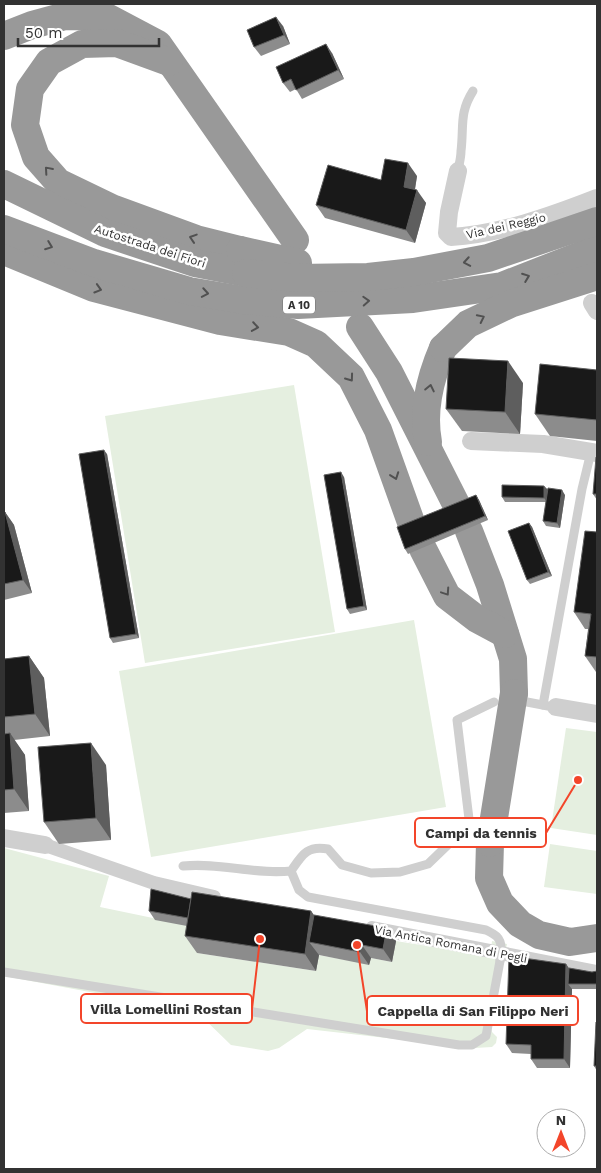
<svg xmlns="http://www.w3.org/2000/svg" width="601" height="1173" font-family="'Work Sans',sans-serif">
<rect width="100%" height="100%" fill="#fff"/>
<g fill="#e5efe0">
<polygon points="294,385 335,632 145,663 105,416"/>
<polygon points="414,620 446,807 151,857 119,671"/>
<polygon points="566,728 597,732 597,835 551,828"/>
<polygon points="550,844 597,851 597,894 544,887"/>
<polygon points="4,848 109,876 100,907 201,928 197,953 316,971 318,955 369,964 371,958 392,962 396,941 490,956 492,941 507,944 491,1028 492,1032 497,1037 496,1043 492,1047 475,1048 307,1029 279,1048 268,1051 231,1045 197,1012 4,976"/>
</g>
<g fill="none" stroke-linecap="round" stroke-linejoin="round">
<g stroke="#cfcfcf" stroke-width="9">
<path d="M458 171C459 164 461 158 461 151 464 126 459 113 473 91"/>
<polyline points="527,702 548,706"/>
<polyline points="543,705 582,489 591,452"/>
<path d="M183 866C219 862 255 875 291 871 302 855 307 845 328 849L342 865 371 873 400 872 428 864 456 837 469 819 457 720 494 702"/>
<path d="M291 871 299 890 308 897 486 930C494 934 501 937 501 948"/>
<polyline points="4,972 459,1045 472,1045 486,1036 500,961"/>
</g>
<g stroke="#cfcfcf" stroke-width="14">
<polyline points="45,845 154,883 214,897"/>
<polyline points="372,928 597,972"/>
</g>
<g stroke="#cfcfcf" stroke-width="18">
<path d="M458 171 449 212 447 233 451 237C501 234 551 216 597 198"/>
<polyline points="592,303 597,311"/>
<polyline points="471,441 543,444 597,453"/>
<polyline points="556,707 597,714"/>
<polyline points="4,838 45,845"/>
</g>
<g stroke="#999" stroke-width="28">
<polyline points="4,36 32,25 65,16 107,17 158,44 295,240"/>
<polyline points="169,62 117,43 82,44 49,62 30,89 25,125 36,157 58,182 114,209 196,239 240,250"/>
<polyline points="4,184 105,233 195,263 246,273"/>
<polyline points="4,251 94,288 220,321 289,332 316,344 351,377 378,430 412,525"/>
<polyline points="360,327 389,372 456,504"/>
<path d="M428 442C422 410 430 378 443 348"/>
<polyline points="469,531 490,585 513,659 514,693"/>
<polyline points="423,549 447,596 477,619 505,634"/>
<polyline points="490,843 489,878 500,903 520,924 539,935 570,942 597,938"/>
</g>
<polyline stroke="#cfcfcf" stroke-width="9" points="500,961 501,948"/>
<g stroke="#999" stroke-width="28">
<polyline points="4,229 94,263 189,291 243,300 298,305 413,299 502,286 597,249"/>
<polyline points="240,250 298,263"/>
<polyline points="246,273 296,278 368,277 414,272 488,258 597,221"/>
<polyline points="443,348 468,324 510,304 597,276"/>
<polyline points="490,843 514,693"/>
</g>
</g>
<g fill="#8c8c8c">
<polygon points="283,26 290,44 261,56 254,47"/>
<polygon points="332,53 344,79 302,99 296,89 290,92 283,83"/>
<polygon points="417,176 415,190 426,203 415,243 325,218 316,205 381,180"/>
<polygon points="597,370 597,441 550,436 535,414"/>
<polygon points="523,383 520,434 462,431 446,409"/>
<polygon points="107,454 139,638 113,643 110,638"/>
<polygon points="597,457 597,500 593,494"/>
<polygon points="344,477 367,610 350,614 347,609"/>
<polygon points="544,486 548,490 565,495 560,528 546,526 543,521 546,502 505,502 502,497"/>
<polygon points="476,495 479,500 488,520 408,554 405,549"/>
<polygon points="4,512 5,512 14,525 32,593 4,600"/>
<polygon points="529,523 532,527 552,576 530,584 527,580"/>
<polygon points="597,532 597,672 596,672 585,656 588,629 585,629 574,612"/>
<polygon points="29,656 44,678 50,736 14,740 25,755 29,811 4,813 4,659"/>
<polygon points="106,765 111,840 59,844 44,822"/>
<polygon points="191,899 311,911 314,915 396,941 392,962 371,958 369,965 319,955 316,971 197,953 185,936 187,926 155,920 149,911"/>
<polygon points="566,964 569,968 592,972 597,971 597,989 572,989 570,1068 537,1068 531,1059 531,1054 512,1053 506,1044"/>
<polygon points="597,1022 597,1071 594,1066"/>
</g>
<g fill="#5e5e5e">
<polygon points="276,17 283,26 290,44 284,35"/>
<polygon points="326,44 332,53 344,79 338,70"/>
<polygon points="408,163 417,176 413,200 404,187"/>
<polygon points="417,190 426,203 415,243 406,230"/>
<polygon points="508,361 523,383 520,434 505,412"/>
<polygon points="104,450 107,454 139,638 136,634"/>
<polygon points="341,472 344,477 367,610 364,606"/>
<polygon points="544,486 548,490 547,502 544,498"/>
<polygon points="562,490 565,495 560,528 557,523"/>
<polygon points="476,495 479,500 488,520 485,516"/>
<polygon points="5,512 14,525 32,593 23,580"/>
<polygon points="529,523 532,527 552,576 548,572"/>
<polygon points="29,656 44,678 50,736 35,714"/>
<polygon points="10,733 25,755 29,811 14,789"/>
<polygon points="91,743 106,765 111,840 96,818"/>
<polygon points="311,911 323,928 309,942 319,955 316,971 305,954"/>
<polygon points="387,928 396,941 392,962 383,949"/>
<polygon points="362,945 371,958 369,965 360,952"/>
<polygon points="566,964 572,973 568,984 572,989 570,1068 564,1059"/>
</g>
<g fill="#191919" stroke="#5e5e5e">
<polygon points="276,17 284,35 254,47 247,30"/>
<polygon points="326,44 338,70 296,90 291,79 283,83 276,67"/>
<polygon points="385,159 408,163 404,187 417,190 406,230 316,205 328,165 381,180"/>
<polygon points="449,358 508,361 505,412 446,409"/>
<polygon points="540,364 597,370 597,420 535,414"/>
<polygon points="104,450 136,634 110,638 79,454"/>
<polygon points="596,457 597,457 597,494 593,494"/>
<polygon points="341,472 364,606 347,609 324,475"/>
<polygon points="502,485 544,486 544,498 502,497"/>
<polygon points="548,488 562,490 557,523 543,521"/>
<polygon points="476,495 485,516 405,549 397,527"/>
<polygon points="4,512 5,512 23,580 4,584"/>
<polygon points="529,523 548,572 527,580 508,531"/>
<polygon points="585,531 597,532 597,657 585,656 591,614 574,612"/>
<polygon points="29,656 35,714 4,717 4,659"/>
<polygon points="10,733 14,789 4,790 4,734"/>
<polygon points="91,743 96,818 44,822 38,747"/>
<polygon points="151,889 191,899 188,918 149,911"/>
<polygon points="192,892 311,911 305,954 185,936"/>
<polygon points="314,915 387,928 383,949 362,945 360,952 309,942"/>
<polygon points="509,956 566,964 564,1059 531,1059 531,1045 506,1044"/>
<polygon points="569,968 592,972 597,971 597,984 568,984"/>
<polygon points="596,1022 597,1022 597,1066 594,1066"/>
</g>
<defs><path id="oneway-chevron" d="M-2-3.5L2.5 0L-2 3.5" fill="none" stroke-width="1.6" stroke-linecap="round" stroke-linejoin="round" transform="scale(1.25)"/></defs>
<g stroke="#515151">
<use href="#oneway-chevron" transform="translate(48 170) rotate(-131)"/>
<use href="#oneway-chevron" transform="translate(193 238) rotate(-162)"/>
<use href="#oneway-chevron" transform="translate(49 246) rotate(21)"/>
<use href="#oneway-chevron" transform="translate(467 262) rotate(170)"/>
<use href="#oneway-chevron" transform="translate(526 277) rotate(-21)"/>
<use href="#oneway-chevron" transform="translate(98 289) rotate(17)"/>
<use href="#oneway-chevron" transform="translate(205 293) rotate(10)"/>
<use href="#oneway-chevron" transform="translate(366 301) rotate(-3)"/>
<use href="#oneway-chevron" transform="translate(481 318) rotate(-26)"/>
<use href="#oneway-chevron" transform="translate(255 327) rotate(9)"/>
<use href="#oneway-chevron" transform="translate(350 378) rotate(54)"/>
<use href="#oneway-chevron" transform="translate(430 388) rotate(-78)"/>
<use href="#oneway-chevron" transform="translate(395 476) rotate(70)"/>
<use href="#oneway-chevron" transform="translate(446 592) rotate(56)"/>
</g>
<g text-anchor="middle" stroke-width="5" stroke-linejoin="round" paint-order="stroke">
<rect fill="#fff" stroke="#707070" stroke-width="1" x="283" y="296.5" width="32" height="17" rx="4"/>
<g font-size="11" font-weight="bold" fill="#323232">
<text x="299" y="309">A 10</text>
</g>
<g font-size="12" fill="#323232" stroke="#fff">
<text transform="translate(506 226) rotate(-13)" y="4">Via dei Reggio</text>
<text transform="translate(150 246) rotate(18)" y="4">Autostrada dei Fiori</text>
<text transform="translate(451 944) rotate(11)" y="4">Via Antica Romana di Pegli</text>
</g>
</g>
<path fill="none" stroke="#f3452a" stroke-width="2" d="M578 780L546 833M260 939L252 1009M357 945L367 1011"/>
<g fill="#f3452a" stroke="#fff" stroke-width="2">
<circle cx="578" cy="780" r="5"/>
<circle cx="260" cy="939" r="5"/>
<circle cx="357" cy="945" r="5"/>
</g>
<g fill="#fff" stroke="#f3452a" stroke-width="2">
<rect x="415" y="818" width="131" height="29" rx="5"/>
<rect x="81" y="994" width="171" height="29" rx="5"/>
<rect x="367" y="996" width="211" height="29" rx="5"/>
</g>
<g font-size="14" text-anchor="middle" font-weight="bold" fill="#323232">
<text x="481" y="838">Campi da tennis</text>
<text x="166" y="1014">Villa Lomellini Rostan</text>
<text x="473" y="1016">Cappella di San Filippo Neri</text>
</g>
<rect width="601" height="1173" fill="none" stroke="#323232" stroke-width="10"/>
<g transform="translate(561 1133)"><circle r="24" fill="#ffffff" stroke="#adadad"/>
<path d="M0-4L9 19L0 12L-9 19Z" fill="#f3452a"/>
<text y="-8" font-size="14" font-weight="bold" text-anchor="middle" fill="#323232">N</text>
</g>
<path d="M18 38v8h141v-8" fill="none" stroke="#323232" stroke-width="2.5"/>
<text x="25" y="38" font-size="15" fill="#323232" stroke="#ffffff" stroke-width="4" paint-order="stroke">50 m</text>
</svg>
